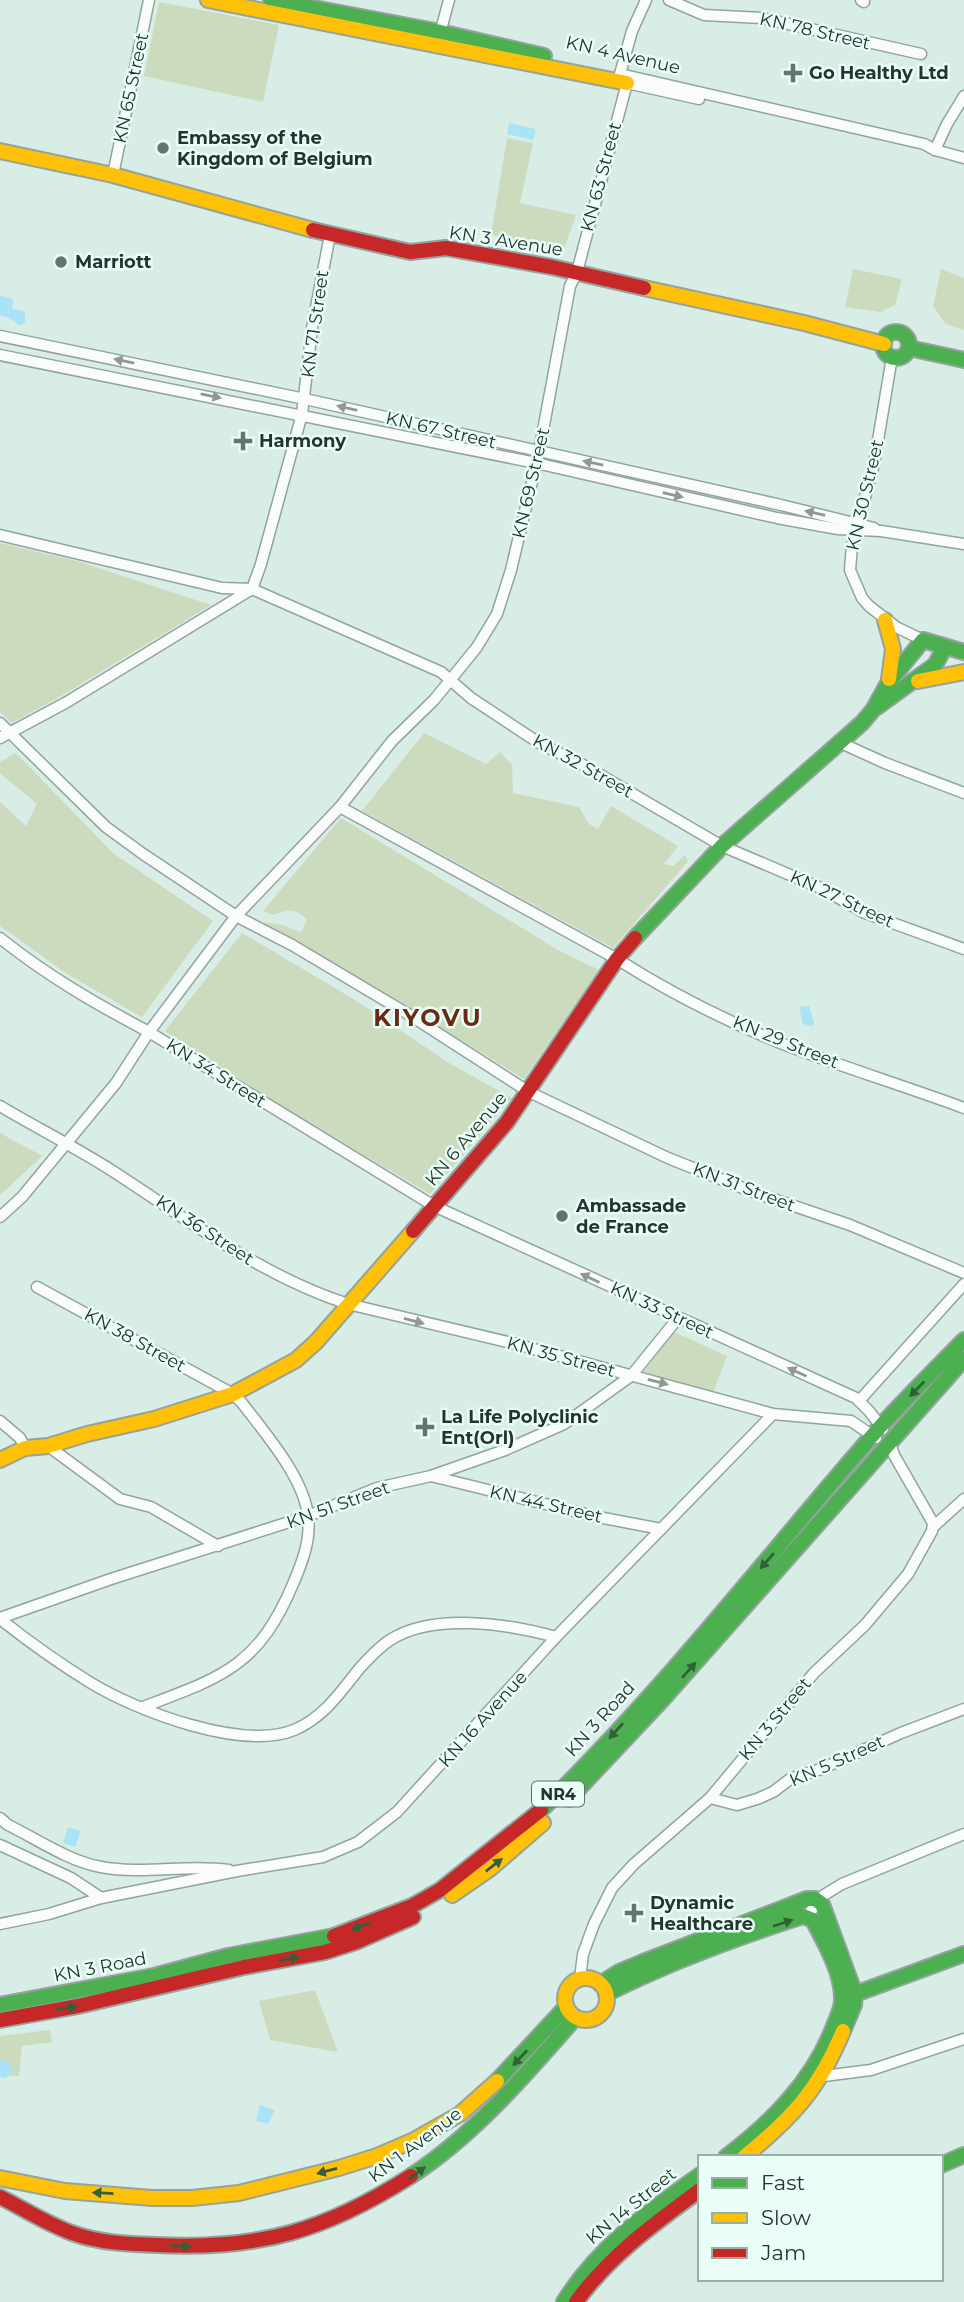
<svg xmlns="http://www.w3.org/2000/svg" width="964" height="2302" font-family="Montserrat,sans-serif">
<rect width="100%" height="100%" fill="#d8ede5"/>
<g fill="#ccdbbe">
<polygon points="159,2 279,25 263,102 144,76"/>
<polygon points="507,138 533,143 520,203 576,215 565,246 560,249 491,235"/>
<polygon points="853,269 902,279 895,305 880,312 845,307"/>
<polygon points="941,269 964,278 964,330 946,324 933,306"/>
<polygon points="0,543 77,561 211,605 61,696 12,723 0,712"/>
<polygon points="424,733 486,764 500,752 512,765 513,793 579,807 589,824 598,829 611,806 678,846 664,864 673,866 685,855 688,861 613,948 362,811"/>
<polygon points="16,753 114,854 213,921 142,1017 67,974 0,926 0,802 26,826 37,804 0,773 0,762"/>
<path d="M341 818 558 950 599 970 524 1079 438 1026 443 1012 428 1005 417 1014 262 922 279 924 301 932 307 920C297 908 287 909 273 915L263 911Z"/>
<polygon points="242,933 360,1003 449,1063 512,1098 430,1194 291,1112 165,1031"/>
<polygon points="0,1133 42,1156 0,1195"/>
<polygon points="674,1332 727,1356 713,1393 642,1374"/>
<polygon points="315,1990 338,2052 270,2040 259,2001"/>
<polygon points="50,2030 52,2042 22,2046 19,2076 0,2075 0,2036"/>
</g>
<g fill="#abe3f6">
<polygon points="509,123 536,129 533,140 507,134"/>
<polygon points="0,295 13,299 12,308 25,312 25,322 21,326 7,317 0,316"/>
<polygon points="809,1006 814,1023 812,1026 803,1024 799,1007"/>
<polygon points="68,1827 81,1831 75,1847 63,1843"/>
<polygon points="7,2060 12,2067 12,2072 6,2078 0,2077 0,2061"/>
<polygon points="260,2105 275,2110 268,2124 256,2121"/>
</g>
<g fill="none" stroke-linecap="round" stroke-linejoin="round">
<defs>
<g id="street">
<polyline points="669,0 704,15 762,18 921,54"/>
<polyline points="861,0 864,2"/>
<polyline points="439,37 449,0"/>
<polyline points="620,74 924,144 935,150 964,158"/>
<polyline points="620,74 632,31 646,0"/>
<polyline points="627,83 699,99"/>
<polyline points="935,150 947,124 964,96"/>
<polyline points="113,175 149,0"/>
<polyline points="0,336 305,399 781,505 874,528"/>
<polyline points="0,355 536,463 777,518 838,529 881,531 964,544"/>
<polyline points="892,357 874,464 852,545 850,570 862,598 869,606 896,627 923,640"/>
<polyline points="0,535 222,588 252,589 441,672 471,698 539,743 585,766 722,846 823,889 865,913 964,949"/>
<polyline points="0,723 106,827 143,854 236,916 292,945 408,1014 529,1092 668,1158 753,1192 850,1225 964,1273"/>
<polyline points="0,738 67,702 252,589 261,564 302,414 312,328 330,235"/>
<polyline points="841,743 885,763 964,793"/>
<path d="M340 807 617 959C667 991 722 1019 778 1042 839 1066 902 1085 964 1108"/>
<path d="M0 938C46 975 96 1004 149 1032L434 1206 856 1398 869 1411 883 1429"/>
<path d="M0 1106C37 1128 75 1147 111 1170 187 1219 261 1276 348 1304L512 1343 773 1414 851 1421 876 1438"/>
<polyline points="0,1217 22,1197 116,1083 149,1032 236,916 340,807 392,741 434,700 477,647 497,614 511,570 539,452 570,286 577,272 627,83"/>
<path d="M37 1287 233 1394 242 1403C265 1433 305 1479 308 1517 311 1540 302 1563 293 1584 258 1667 222 1677 143 1707"/>
<polyline points="859,1401 964,1284"/>
<polyline points="0,1421 20,1438 25,1448"/>
<polyline points="48,1446 120,1499 151,1507 218,1546"/>
<polyline points="431,1476 598,1517 661,1529"/>
<polyline points="933,1527 964,1499"/>
<polyline points="0,1618 111,1579 308,1516 377,1488 431,1476 505,1450 564,1424 631,1376 678,1318"/>
<path d="M0 1619C29 1642 60 1664 91 1683 137 1711 242 1751 294 1730 323 1718 340 1693 359 1669 368 1659 378 1648 390 1640 433 1612 509 1624 556 1637"/>
<polyline points="710,1798 737,1805 757,1799 773,1792 790,1779 821,1769 901,1733 964,1709"/>
<path d="M0 1818 8 1825C37 1839 68 1861 101 1867 143 1875 187 1864 229 1870"/>
<polyline points="0,1845 71,1878 101,1898"/>
<polyline points="807,1916 824,1895 842,1884 964,1834"/>
<polyline points="0,1924 49,1914 101,1898 237,1871 323,1857 358,1842 397,1812 556,1637 773,1414"/>
<polyline points="580,1979 583,1954 594,1924 612,1888 634,1864 710,1798 814,1673 865,1625 908,1574 932,1531 933,1523 894,1455 890,1443"/>
<polyline points="816,2077 871,2070 964,2039"/>
</g>
<g id="fast">
<polyline points="271,0 440,32 544,56"/>
<circle cx="896" cy="345" r="13"/>
<polyline points="909,348 964,360"/>
<polyline points="877,707 935,665 945,647"/>
<polyline points="635,938 722,846 862,723 873,710 888,683 923,640 964,652"/>
<polyline points="569,1799 662,1700 964,1359"/>
<path d="M541 1810C663 1692 767 1556 879 1428 906 1398 936 1369 964 1340"/>
<polyline points="600,1984 619,1972 643,1962 807,1899 815,1899 822,1904 855,1994 854,2005 843,2031"/>
<path d="M606 1994C669 1962 735 1938 803 1916L813 1920C825 1943 843 1974 842 2000 842 2009 837 2018 834 2026 813 2081 772 2122 726 2157"/>
<polyline points="855,1994 964,1954"/>
<polyline points="0,2005 154,1976 228,1956 334,1936"/>
<polyline points="497,2081 566,2007"/>
<polyline points="941,2165 964,2155"/>
<path d="M411 2176C474 2135 525 2075 575 2018"/>
<path d="M564 2302C598 2247 648 2212 700 2175"/>
</g>
<g id="slow">
<polyline points="208,0 627,83"/>
<polyline points="0,151 113,175 313,230"/>
<polyline points="644,288 804,323 884,344"/>
<polyline points="885,620 893,649 889,679"/>
<polyline points="918,681 964,672"/>
<polyline points="0,1460 25,1448 48,1446 87,1434 154,1419 233,1394 296,1360 316,1342 413,1231"/>
<polyline points="452,1895 491,1868 543,1823"/>
<circle cx="586" cy="1999" r="21"/>
<path d="M744 2157C792 2118 819 2089 843 2031"/>
<polyline points="0,2178 65,2191 152,2198 192,2198 239,2193 339,2168 377,2156 412,2141 460,2114 497,2081"/>
</g>
<g id="jam">
<polyline points="313,230 410,252 446,248 552,267 644,288"/>
<polyline points="413,1231 507,1122 617,959 635,938"/>
<polyline points="334,1936 412,1906 440,1890 541,1810"/>
<polyline points="0,2020 78,2006 244,1967 325,1952 356,1942 413,1917"/>
<path d="M0 2197C24 2209 47 2224 72 2233 99 2243 128 2244 157 2245 259 2250 325 2231 411 2176"/>
<path d="M576 2302C610 2255 654 2224 700 2190"/>
</g>
</defs>
<use href="#street" stroke="#93a39d" stroke-width="13"/>
<use href="#fast" stroke="#93a39d" stroke-width="18"/>
<use href="#slow" stroke="#93a39d" stroke-width="18"/>
<use href="#jam" stroke="#93a39d" stroke-width="18"/>
<use href="#street" stroke="#f9fcfb" stroke-width="10"/>
<use href="#fast" stroke="#4caf50" stroke-width="14"/>
<use href="#slow" stroke="#ffc107" stroke-width="14"/>
<use href="#jam" stroke="#c62828" stroke-width="14"/>
</g>
<defs><path id="oneway-solid" d="M-6-.8H1V-3.2L6.5 0L1 3.2V.8H-6Z" transform="scale(1.75)"/></defs>
<g fill="#909895">
<use href="#oneway-solid" transform="translate(124 361) rotate(-168)"/>
<use href="#oneway-solid" transform="translate(211 396) rotate(11)"/>
<use href="#oneway-solid" transform="translate(347 408) rotate(-167)"/>
<use href="#oneway-solid" transform="translate(593 463) rotate(-168)"/>
<use href="#oneway-solid" transform="translate(673 495) rotate(13)"/>
<use href="#oneway-solid" transform="translate(815 513) rotate(-167)"/>
<use href="#oneway-solid" transform="translate(590 1278) rotate(-155)"/>
<use href="#oneway-solid" transform="translate(414 1321) rotate(15)"/>
<use href="#oneway-solid" transform="translate(797 1372) rotate(-156)"/>
<use href="#oneway-solid" transform="translate(658 1382) rotate(14)"/>
</g>
<g fill="#335f3b">
<use href="#oneway-solid" transform="translate(917 1389) rotate(134)"/>
<use href="#oneway-solid" transform="translate(767 1561) rotate(131)"/>
<use href="#oneway-solid" transform="translate(689 1670) rotate(-49)"/>
<use href="#oneway-solid" transform="translate(616 1731) rotate(132)"/>
<use href="#oneway-solid" transform="translate(494 1865) rotate(-38)"/>
<use href="#oneway-solid" transform="translate(783 1923) rotate(-18)"/>
<use href="#oneway-solid" transform="translate(361 1926) rotate(159)"/>
<use href="#oneway-solid" transform="translate(289 1959) rotate(-11)"/>
<use href="#oneway-solid" transform="translate(67 2008) rotate(-10)"/>
<use href="#oneway-solid" transform="translate(520 2058) rotate(133)"/>
<use href="#oneway-solid" transform="translate(327 2171) rotate(165)"/>
<use href="#oneway-solid" transform="translate(417 2173) rotate(-37)"/>
<use href="#oneway-solid" transform="translate(103 2193) rotate(-177)"/>
<use href="#oneway-solid" transform="translate(181 2246) rotate(2)"/>
</g>
<g fill="#64756f" stroke="#e8fef6" stroke-width="2.5">
<path d="M789.5 62.5h7v7h7v7h-7v7h-7v-7h-7v-7h7z"/>
<circle cx="163" cy="148" r="7"/>
<circle cx="61" cy="262" r="7"/>
<path d="M239.5 430.5h7v7h7v7h-7v7h-7v-7h-7v-7h7z"/>
<circle cx="562" cy="1216" r="7"/>
<path d="M421.5 1416.5h7v7h7v7h-7v7h-7v-7h-7v-7h7z"/>
<path d="M630.5 1902.5h7v7h7v7h-7v7h-7v-7h-7v-7h7z"/>
</g>
<g text-anchor="middle" stroke-width="5" stroke-linejoin="round" paint-order="stroke">
<rect fill="#e8fef6" stroke="#60716b" stroke-width="2" x="532" y="1781.5" width="52" height="25" rx="5"/>
<g font-size="16" font-weight="bold" fill="#26342f">
<text x="558" y="1800">NR4</text>
</g>
<g font-size="18" fill="#26342f" stroke="#e8fef6">
<text transform="translate(815 31) rotate(13)" y="6">KN 78 Street</text>
<text transform="translate(623 55) rotate(13)" y="6">KN 4 Avenue</text>
<text transform="translate(131 88) rotate(-78)" y="6">KN 65 Street</text>
<text transform="translate(601 177) rotate(-75)" y="6">KN 63 Street</text>
<text transform="translate(506 241) rotate(9)" y="6">KN 3 Avenue</text>
<text transform="translate(315 324) rotate(-82)" y="6">KN 71 Street</text>
<text transform="translate(441 430) rotate(13)" y="6">KN 67 Street</text>
<text transform="translate(531 483) rotate(-77)" y="6">KN 69 Street</text>
<text transform="translate(865 495) rotate(-77)" y="6">KN 30 Street</text>
<text transform="translate(583 766) rotate(29)" y="6">KN 32 Street</text>
<text transform="translate(842 899) rotate(25)" y="6">KN 27 Street</text>
<text transform="translate(786 1042) rotate(22)" y="6">KN 29 Street</text>
<text transform="translate(216 1073) rotate(32)" y="6">KN 34 Street</text>
<text transform="translate(466 1139) rotate(-50)" y="6">KN 6 Avenue</text>
<text transform="translate(744 1187) rotate(21)" y="6">KN 31 Street</text>
<text transform="translate(205 1230) rotate(33)" y="6">KN 36 Street</text>
<text transform="translate(662 1310) rotate(25)" y="6">KN 33 Street</text>
<text transform="translate(135 1340) rotate(29)" y="6">KN 38 Street</text>
<text transform="translate(561 1357) rotate(15)" y="6">KN 35 Street</text>
<text transform="translate(546 1504) rotate(13)" y="6">KN 44 Street</text>
<text transform="translate(338 1505) rotate(-20)" y="6">KN 51 Street</text>
<text transform="translate(483 1719) rotate(-48)" y="6">KN 16 Avenue</text>
<text transform="translate(600 1719) rotate(-48)" y="6">KN 3 Road</text>
<text transform="translate(775 1719) rotate(-50)" y="6">KN 3 Street</text>
<text transform="translate(837 1761) rotate(-24)" y="6">KN 5 Street</text>
<text transform="translate(100 1967) rotate(-11)" y="6">KN 3 Road</text>
<text transform="translate(415 2145) rotate(-37)" y="6">KN 1 Avenue</text>
<text transform="translate(631 2206) rotate(-39)" y="6">KN 14 Street</text>
</g>
<g font-size="18" font-weight="bold" fill="#26342f" stroke="#e8fef6" text-anchor="start">
<text x="809" y="79">Go Healthy Ltd</text>
<text x="177" y="144">Embassy of the<tspan x="177" dy="21">Kingdom of Belgium</tspan></text>
<text x="75" y="268">Marriott</text>
<text x="259" y="447">Harmony</text>
<text x="576" y="1212">Ambassade<tspan x="576" dy="21">de France</tspan></text>
<text x="441" y="1423">La Life Polyclinic<tspan x="441" dy="21">Ent(Orl)</tspan></text>
<text x="650" y="1909">Dynamic<tspan x="650" dy="21">Healthcare</tspan></text>
</g>
<g font-size="24" font-weight="bold" letter-spacing="2" fill="#6b2915" stroke="#e8fef6">
<text x="428" y="1026">KIYOVU</text>
</g>
</g>
<rect x="698" y="2155" width="245" height="126" fill="#e8fef6" stroke="#9aada6" stroke-width="2"/>
<rect x="712" y="2178" width="35" height="10" fill="#4caf50" stroke="#9aada6" stroke-width="2"/>
<text x="761" y="2190" font-size="21" fill="#26342f">Fast</text>
<rect x="712" y="2213" width="35" height="10" fill="#ffc107" stroke="#9aada6" stroke-width="2"/>
<text x="761" y="2225" font-size="21" fill="#26342f">Slow</text>
<rect x="712" y="2248" width="35" height="10" fill="#c62828" stroke="#9aada6" stroke-width="2"/>
<text x="761" y="2260" font-size="21" fill="#26342f">Jam</text>
</svg>
